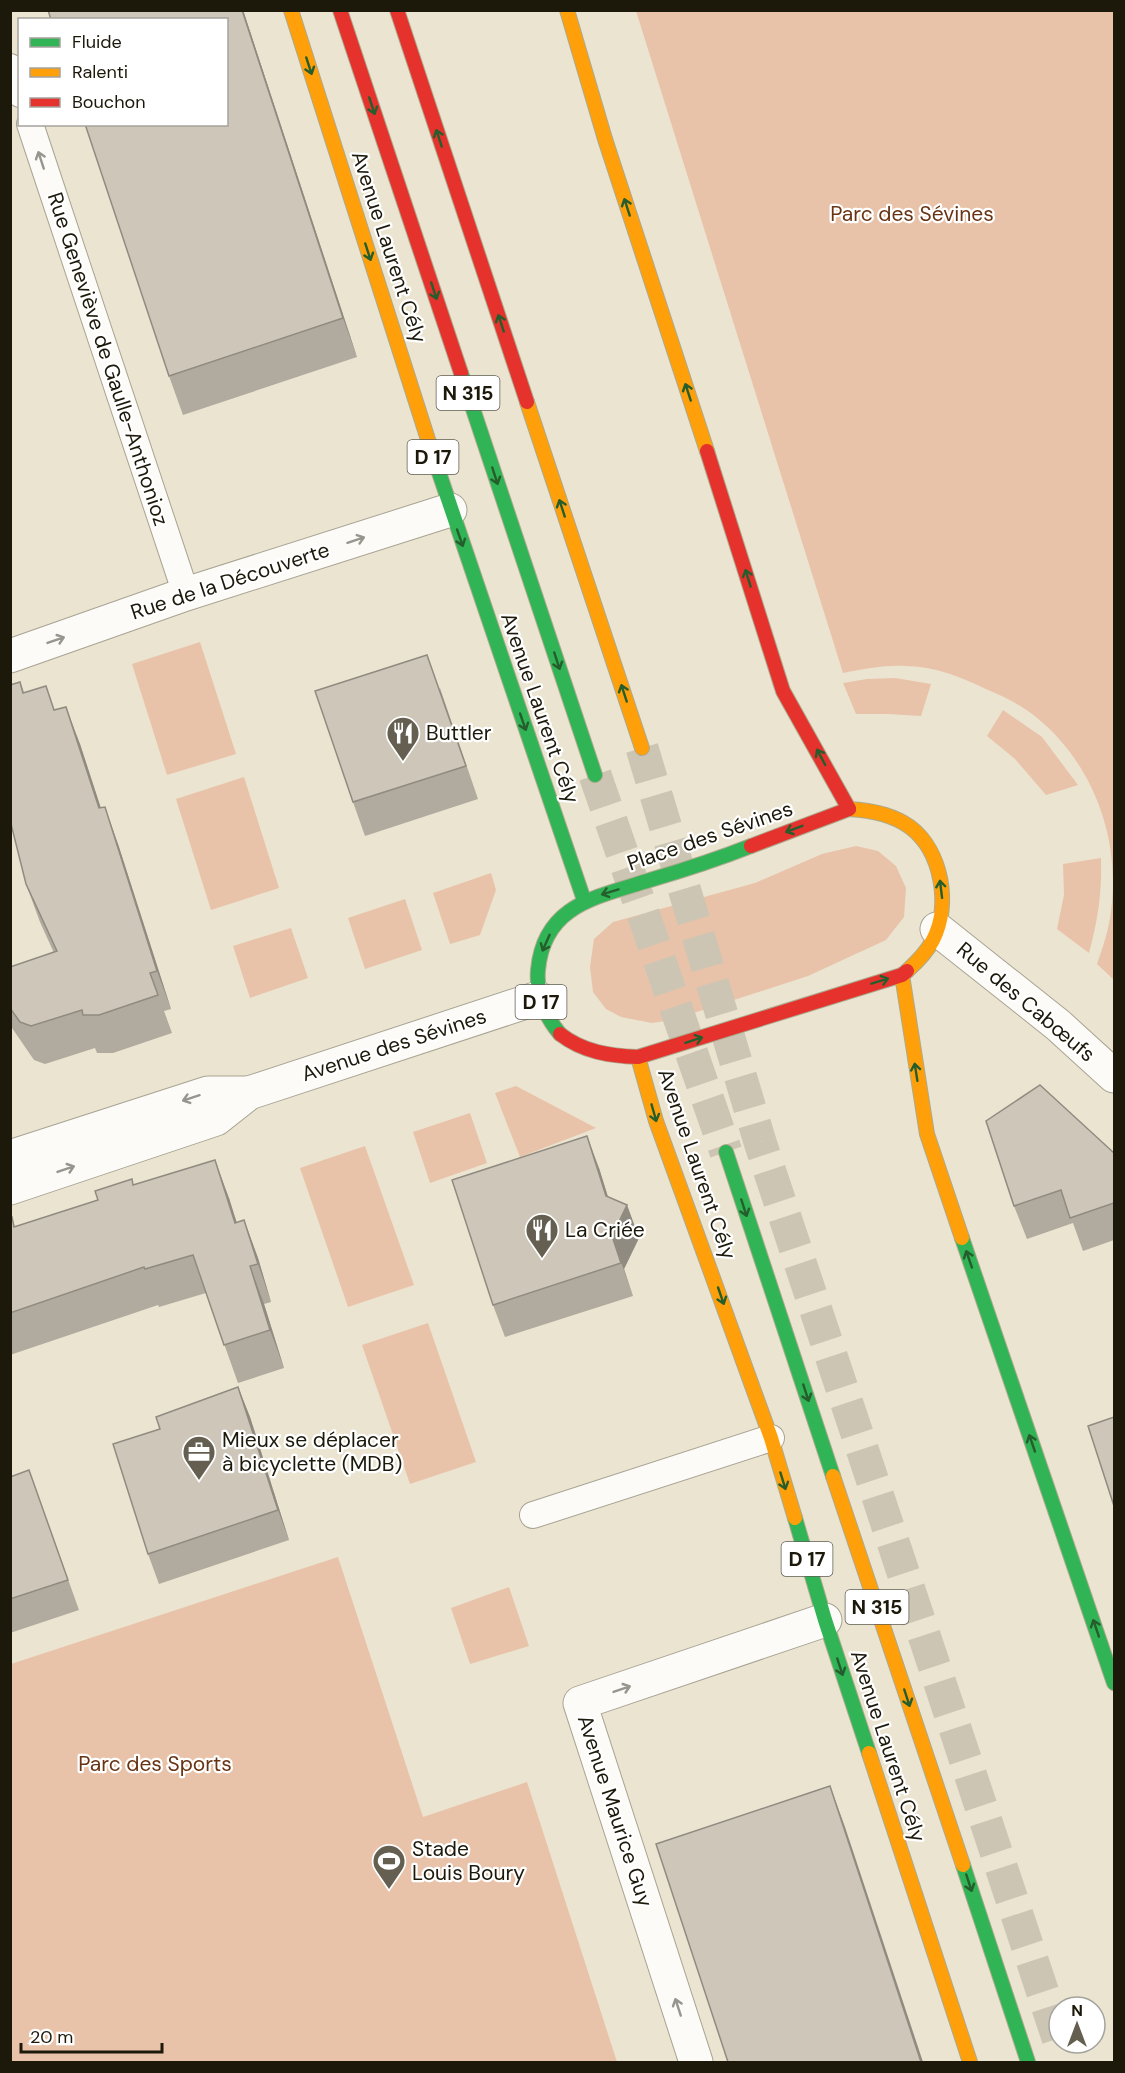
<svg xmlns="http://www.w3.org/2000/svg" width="1125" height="2073" font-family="'DM Sans',sans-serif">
<rect width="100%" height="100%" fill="#ebe4d1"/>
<g fill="#e8c3a9">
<path d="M636 11H1114V980L1097 964C1103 947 1109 929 1111 911 1121 839 1093 763 1036 717 1021 705 1005 697 988 690 961 677 937 667 906 666 885 665 864 669 843 673Z"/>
<polygon points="200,642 236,754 167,775 132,664"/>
<polygon points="895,678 931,684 921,716 888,714 856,714 843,683 867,679"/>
<polygon points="1003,710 1042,737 1078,785 1046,795 1015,759 987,736"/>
<polygon points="244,777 279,888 211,910 176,799"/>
<polygon points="856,846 878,851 896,866 906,888 904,917 886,940 808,976 672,1020 652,1023 621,1017 606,1009 593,992 590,967 594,939 613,922 755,883 822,854"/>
<path d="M1101 858C1102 893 1098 919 1089 953L1057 929 1064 895 1063 864Z"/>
<polygon points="491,873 496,890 480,935 450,944 433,893"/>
<polygon points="405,899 422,950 365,969 348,918"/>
<polygon points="291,928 308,978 250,998 233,946"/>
<polygon points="516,1086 596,1128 520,1157 495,1093"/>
<polygon points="470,1113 487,1163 430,1183 413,1132"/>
<polygon points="365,1146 414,1285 348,1307 300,1168"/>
<polygon points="428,1323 476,1462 410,1484 362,1345"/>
<polygon points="338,1557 423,1817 527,1782 617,2062 11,2062 11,1664"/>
<polygon points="509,1587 529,1646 470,1664 451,1608"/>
</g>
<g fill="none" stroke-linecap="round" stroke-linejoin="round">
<g stroke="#ccc5b3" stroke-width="33" stroke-dasharray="33 16" stroke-linecap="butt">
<polyline points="642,748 760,1142 1059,2041"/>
<polyline points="595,775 726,1152"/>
</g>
<defs>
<g id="lane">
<polyline points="10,67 20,94"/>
<polyline points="30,124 186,594"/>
<polyline points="533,1515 771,1438"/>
</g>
<g id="street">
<polyline points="10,656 186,594 450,510"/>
<polyline points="937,929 1058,1025 1114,1076"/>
<polyline points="10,1157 208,1093 249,1093"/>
<polyline points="10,1188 216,1119 249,1093 538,998"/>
<polyline points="696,2062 580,1703 825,1620"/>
</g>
<g id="fast">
<polyline points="461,373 595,775"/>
<polyline points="431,449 584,900"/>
<path d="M560 1034C545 1016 536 994 538 970 544 904 598 897 650 880 684 870 718 859 751 846"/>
<polyline points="726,1152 833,1476"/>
<polyline points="962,1238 1114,1683"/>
<polyline points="795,1518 825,1620 869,1753"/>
<polyline points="963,1865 1028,2062"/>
</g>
<g id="slow">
<polyline points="291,10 431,449"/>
<polyline points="567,10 605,139 707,451"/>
<polyline points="527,402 642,748"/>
<path d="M849 809C870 810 892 814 910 827 942 851 951 905 933 940 927 952 917 962 907 971"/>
<polyline points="902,975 927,1134 962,1238"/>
<polyline points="638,1057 656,1121 771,1438 795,1518"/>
<polyline points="833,1476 963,1865"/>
<polyline points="869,1753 970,2062"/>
</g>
<g id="jam">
<polyline points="340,10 461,373"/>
<polyline points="397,10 527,402"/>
<polyline points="707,451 783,691 849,809"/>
<polyline points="751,846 849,809"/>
<path d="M560 1034C583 1052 610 1056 638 1057L902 975 907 971"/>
</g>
</defs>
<use href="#lane" stroke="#a8a393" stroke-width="28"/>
<use href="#street" stroke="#a8a393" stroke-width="35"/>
<use href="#fast" stroke="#acaa8e" stroke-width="16"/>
<use href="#slow" stroke="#acaa8e" stroke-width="16"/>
<use href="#jam" stroke="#acaa8e" stroke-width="16"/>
<use href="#lane" stroke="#fcfbf8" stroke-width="26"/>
<use href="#street" stroke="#fcfbf8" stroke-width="33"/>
<use href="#fast" stroke="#30b455" stroke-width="14"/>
<use href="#slow" stroke="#ff9f0a" stroke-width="14"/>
<use href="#jam" stroke="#e5322d" stroke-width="14"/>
</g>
<g fill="#b1aa9e">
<polygon points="48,10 243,10 357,357 183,415 169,376"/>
<polygon points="20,682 24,692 54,710 80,744 101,808 118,844 171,1009 164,1011 172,1033 113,1053 97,1053 95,1048 45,1064 34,1060 10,1025 10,967 54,953 40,922 26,884 12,826 10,826 10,685"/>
<polygon points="440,688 478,799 365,836 353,802"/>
<polygon points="1114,1153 1114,1240 1083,1251 1073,1223 1027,1239 1014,1206"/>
<polygon points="599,1168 608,1197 627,1205 639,1238 624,1269 633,1296 505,1337 493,1305"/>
<polygon points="134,1185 229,1198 236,1223 244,1220 258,1258 271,1302 264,1304 284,1368 238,1383 206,1293 159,1307 158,1305 10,1355 10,1218 12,1217 15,1227 98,1200"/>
<polygon points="238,1387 250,1417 289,1540 159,1584 148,1554 160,1429"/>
<polygon points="29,1470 79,1610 10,1633 10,1477"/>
</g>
<g fill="#908b81">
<polygon points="242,10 243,10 357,357 343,318"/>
<polygon points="66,707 80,744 113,846 99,808"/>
<polygon points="105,807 118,844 171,1009 157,971"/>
<polygon points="587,1136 599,1168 617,1226 627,1205 639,1238 624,1269 633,1296 612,1236 606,1196"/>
<polygon points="215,1160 229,1198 249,1261 235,1223"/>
<polygon points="244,1220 258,1258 271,1302 258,1264"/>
<polygon points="250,1266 264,1304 284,1368 270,1330"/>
<polygon points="238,1387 250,1417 289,1540 278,1510"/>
<polygon points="830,1786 845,1827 923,2062 921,2062"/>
</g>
<g fill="#cec6b8" stroke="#908b81" stroke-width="1.5">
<polygon points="48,10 242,10 343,318 169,376 85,124 226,124 226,20 51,20"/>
<polygon points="427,655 466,766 353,802 315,691"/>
<polygon points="20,682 23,693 46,686 54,710 66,707 99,808 105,807 157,971 150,973 158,995 99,1015 83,1015 82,1010 31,1026 20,1022 10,1008 10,967 57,951 26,884 10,820 10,685"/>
<polygon points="1040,1085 1114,1153 1114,1203 1070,1218 1061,1190 1014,1206 986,1121"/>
<polygon points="587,1136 606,1196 627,1205 612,1236 621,1263 493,1305 452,1180"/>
<polygon points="215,1160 235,1223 244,1220 258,1264 250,1266 270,1330 224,1345 193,1255 145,1269 144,1267 10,1313 10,1218 12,1217 14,1227 98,1200 95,1191 132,1179 133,1185"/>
<polygon points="238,1387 278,1510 148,1554 113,1444 160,1429 156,1417"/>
<polygon points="1114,1417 1114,1506 1088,1426"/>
<polygon points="29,1470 68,1580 10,1599 10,1477"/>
<polygon points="830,1786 921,2062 728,2062 656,1844"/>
</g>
<defs><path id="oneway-shaft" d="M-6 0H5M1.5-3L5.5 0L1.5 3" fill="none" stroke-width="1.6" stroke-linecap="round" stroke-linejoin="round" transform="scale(1.5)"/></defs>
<g stroke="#255e2c">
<use href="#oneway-shaft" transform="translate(309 66) rotate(72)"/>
<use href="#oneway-shaft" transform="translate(372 106) rotate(72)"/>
<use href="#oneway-shaft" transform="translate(439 138) rotate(-108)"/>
<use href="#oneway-shaft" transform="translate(627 207) rotate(-108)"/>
<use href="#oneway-shaft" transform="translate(368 252) rotate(72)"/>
<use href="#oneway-shaft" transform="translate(434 291) rotate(72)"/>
<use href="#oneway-shaft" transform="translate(501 323) rotate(-108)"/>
<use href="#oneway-shaft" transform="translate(688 392) rotate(-108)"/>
<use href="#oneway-shaft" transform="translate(495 476) rotate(72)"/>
<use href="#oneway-shaft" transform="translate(562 508) rotate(-108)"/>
<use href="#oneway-shaft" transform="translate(460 538) rotate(71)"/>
<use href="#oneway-shaft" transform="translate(748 578) rotate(-107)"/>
<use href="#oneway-shaft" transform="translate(557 661) rotate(72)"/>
<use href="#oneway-shaft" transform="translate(624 693) rotate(-108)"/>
<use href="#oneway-shaft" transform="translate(523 722) rotate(71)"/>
<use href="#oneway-shaft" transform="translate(821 757) rotate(-118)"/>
<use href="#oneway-shaft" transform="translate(794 829) rotate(159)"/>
<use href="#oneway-shaft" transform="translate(941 889) rotate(-97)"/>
<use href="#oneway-shaft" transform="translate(610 892) rotate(163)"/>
<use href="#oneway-shaft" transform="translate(546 943) rotate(114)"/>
<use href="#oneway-shaft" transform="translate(880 981) rotate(-17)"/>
<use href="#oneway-shaft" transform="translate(694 1040) rotate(-18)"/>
<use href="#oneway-shaft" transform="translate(916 1072) rotate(-99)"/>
<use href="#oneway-shaft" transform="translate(654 1113) rotate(74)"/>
<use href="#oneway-shaft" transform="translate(744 1208) rotate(72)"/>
<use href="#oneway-shaft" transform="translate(969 1259) rotate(-109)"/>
<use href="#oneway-shaft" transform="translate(721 1296) rotate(71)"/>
<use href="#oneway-shaft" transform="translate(806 1393) rotate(72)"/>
<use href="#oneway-shaft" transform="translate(1032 1443) rotate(-109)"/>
<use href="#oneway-shaft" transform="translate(783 1481) rotate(73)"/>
<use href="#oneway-shaft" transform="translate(1096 1628) rotate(-109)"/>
<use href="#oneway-shaft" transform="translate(840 1667) rotate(72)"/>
<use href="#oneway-shaft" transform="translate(907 1698) rotate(72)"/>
<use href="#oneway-shaft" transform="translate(969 1883) rotate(72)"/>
</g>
<g stroke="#97958d">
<use href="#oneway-shaft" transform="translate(41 160) rotate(-108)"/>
<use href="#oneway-shaft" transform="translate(356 540) rotate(-18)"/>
<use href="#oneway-shaft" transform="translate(56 640) rotate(-19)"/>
<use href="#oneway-shaft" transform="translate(191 1098) rotate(162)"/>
<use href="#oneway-shaft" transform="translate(66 1169) rotate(-19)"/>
<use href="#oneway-shaft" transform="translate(622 1689) rotate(-19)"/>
<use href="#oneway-shaft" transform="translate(678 2007) rotate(-108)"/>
</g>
<defs>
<symbol id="restaurant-pin" viewBox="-11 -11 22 30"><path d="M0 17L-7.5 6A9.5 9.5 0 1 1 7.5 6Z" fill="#645f50" stroke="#fff"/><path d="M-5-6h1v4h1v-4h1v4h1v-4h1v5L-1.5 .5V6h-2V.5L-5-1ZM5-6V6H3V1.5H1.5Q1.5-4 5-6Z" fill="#fff"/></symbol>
<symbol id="office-pin" viewBox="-11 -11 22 30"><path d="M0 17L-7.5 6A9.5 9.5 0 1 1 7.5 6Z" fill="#645f50" stroke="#fff"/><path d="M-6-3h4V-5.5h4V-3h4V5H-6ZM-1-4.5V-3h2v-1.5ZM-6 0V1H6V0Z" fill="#fff"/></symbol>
<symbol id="stadium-pin" viewBox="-11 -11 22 30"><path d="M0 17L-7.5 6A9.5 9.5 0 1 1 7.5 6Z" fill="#645f50" stroke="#fff"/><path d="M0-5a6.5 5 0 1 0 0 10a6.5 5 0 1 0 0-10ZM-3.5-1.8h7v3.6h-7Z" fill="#fff"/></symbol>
</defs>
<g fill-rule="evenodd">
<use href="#restaurant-pin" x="384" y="714" width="38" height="52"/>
<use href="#restaurant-pin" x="523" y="1211" width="38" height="52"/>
<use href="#office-pin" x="180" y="1433" width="38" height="52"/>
<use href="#stadium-pin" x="370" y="1842" width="38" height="52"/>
</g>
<g text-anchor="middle" stroke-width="4.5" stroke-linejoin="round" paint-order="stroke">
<g fill="#fff" stroke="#605d54" stroke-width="1.5">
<rect x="436.5" y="376" width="63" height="34" rx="4.5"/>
<rect x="407.5" y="440" width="51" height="34" rx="4.5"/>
<rect x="515.5" y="985" width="51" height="34" rx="4.5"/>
<rect x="781.5" y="1542" width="51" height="34" rx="4.5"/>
<rect x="845.5" y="1590" width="63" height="34" rx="4.5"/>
</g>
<g font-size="20" font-weight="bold" fill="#1c180a">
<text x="468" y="400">N 315</text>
<text x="433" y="464">D 17</text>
<text x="541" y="1009">D 17</text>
<text x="807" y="1566">D 17</text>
<text x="877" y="1614">N 315</text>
</g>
<g font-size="21" fill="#683312" stroke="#fff">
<text x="912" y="221">Parc des Sévines</text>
<text x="155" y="1771">Parc des Sports</text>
</g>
<g font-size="21" fill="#1c180a" stroke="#fff">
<text transform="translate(389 247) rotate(72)" y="7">Avenue Laurent Cély</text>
<text transform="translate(108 359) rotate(72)" y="7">Rue Geneviève de Gaulle-Anthonioz</text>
<text transform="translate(230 581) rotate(-18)" y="7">Rue de la Découverte</text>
<text transform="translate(540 708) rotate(71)" y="7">Avenue Laurent Cély</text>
<text transform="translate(710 836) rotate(-19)" y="7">Place des Sévines</text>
<text transform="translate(1026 1002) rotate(40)" y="7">Rue des Cabœufs</text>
<text transform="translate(394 1045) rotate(-18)" y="7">Avenue des Sévines</text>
<text transform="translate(697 1164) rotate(71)" y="7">Avenue Laurent Cély</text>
<text transform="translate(888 1746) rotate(72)" y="7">Avenue Laurent Cély</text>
<text transform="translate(615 1811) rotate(72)" y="7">Avenue Maurice Guy</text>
</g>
<g font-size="21" fill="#1c180a" stroke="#fff" text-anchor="start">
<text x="426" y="740">Buttler</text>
<text x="565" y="1237">La Criée</text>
<text x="222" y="1447">Mieux se déplacer<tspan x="222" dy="24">à bicyclette (MDB)</tspan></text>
<text x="412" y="1856">Stade<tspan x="412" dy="24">Louis Boury</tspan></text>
</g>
</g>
<rect width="1125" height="2073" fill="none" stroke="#1c180a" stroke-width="24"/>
<rect x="18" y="18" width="210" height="108" fill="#ffffff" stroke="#a4a39d" stroke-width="1.5"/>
<rect x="30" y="38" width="30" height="9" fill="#30b455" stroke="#a4a39d" stroke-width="1.5"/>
<text x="72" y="48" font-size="18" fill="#1c180a">Fluide</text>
<rect x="30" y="68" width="30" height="9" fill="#ff9f0a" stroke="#a4a39d" stroke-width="1.5"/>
<text x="72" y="78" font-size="18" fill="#1c180a">Ralenti</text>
<rect x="30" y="98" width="30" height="9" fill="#e5322d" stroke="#a4a39d" stroke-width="1.5"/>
<text x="72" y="108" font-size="18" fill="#1c180a">Bouchon</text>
<g transform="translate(1077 2025)"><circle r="28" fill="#ffffff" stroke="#a4a39d" stroke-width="1.5"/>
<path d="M0-4.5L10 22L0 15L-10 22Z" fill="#645f50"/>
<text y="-9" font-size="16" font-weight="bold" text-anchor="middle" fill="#1c180a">N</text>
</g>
<path d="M21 2043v9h141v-9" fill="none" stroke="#1c180a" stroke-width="3"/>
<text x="30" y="2043" font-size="18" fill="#1c180a" stroke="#ffffff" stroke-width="4.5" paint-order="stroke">20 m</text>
</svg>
